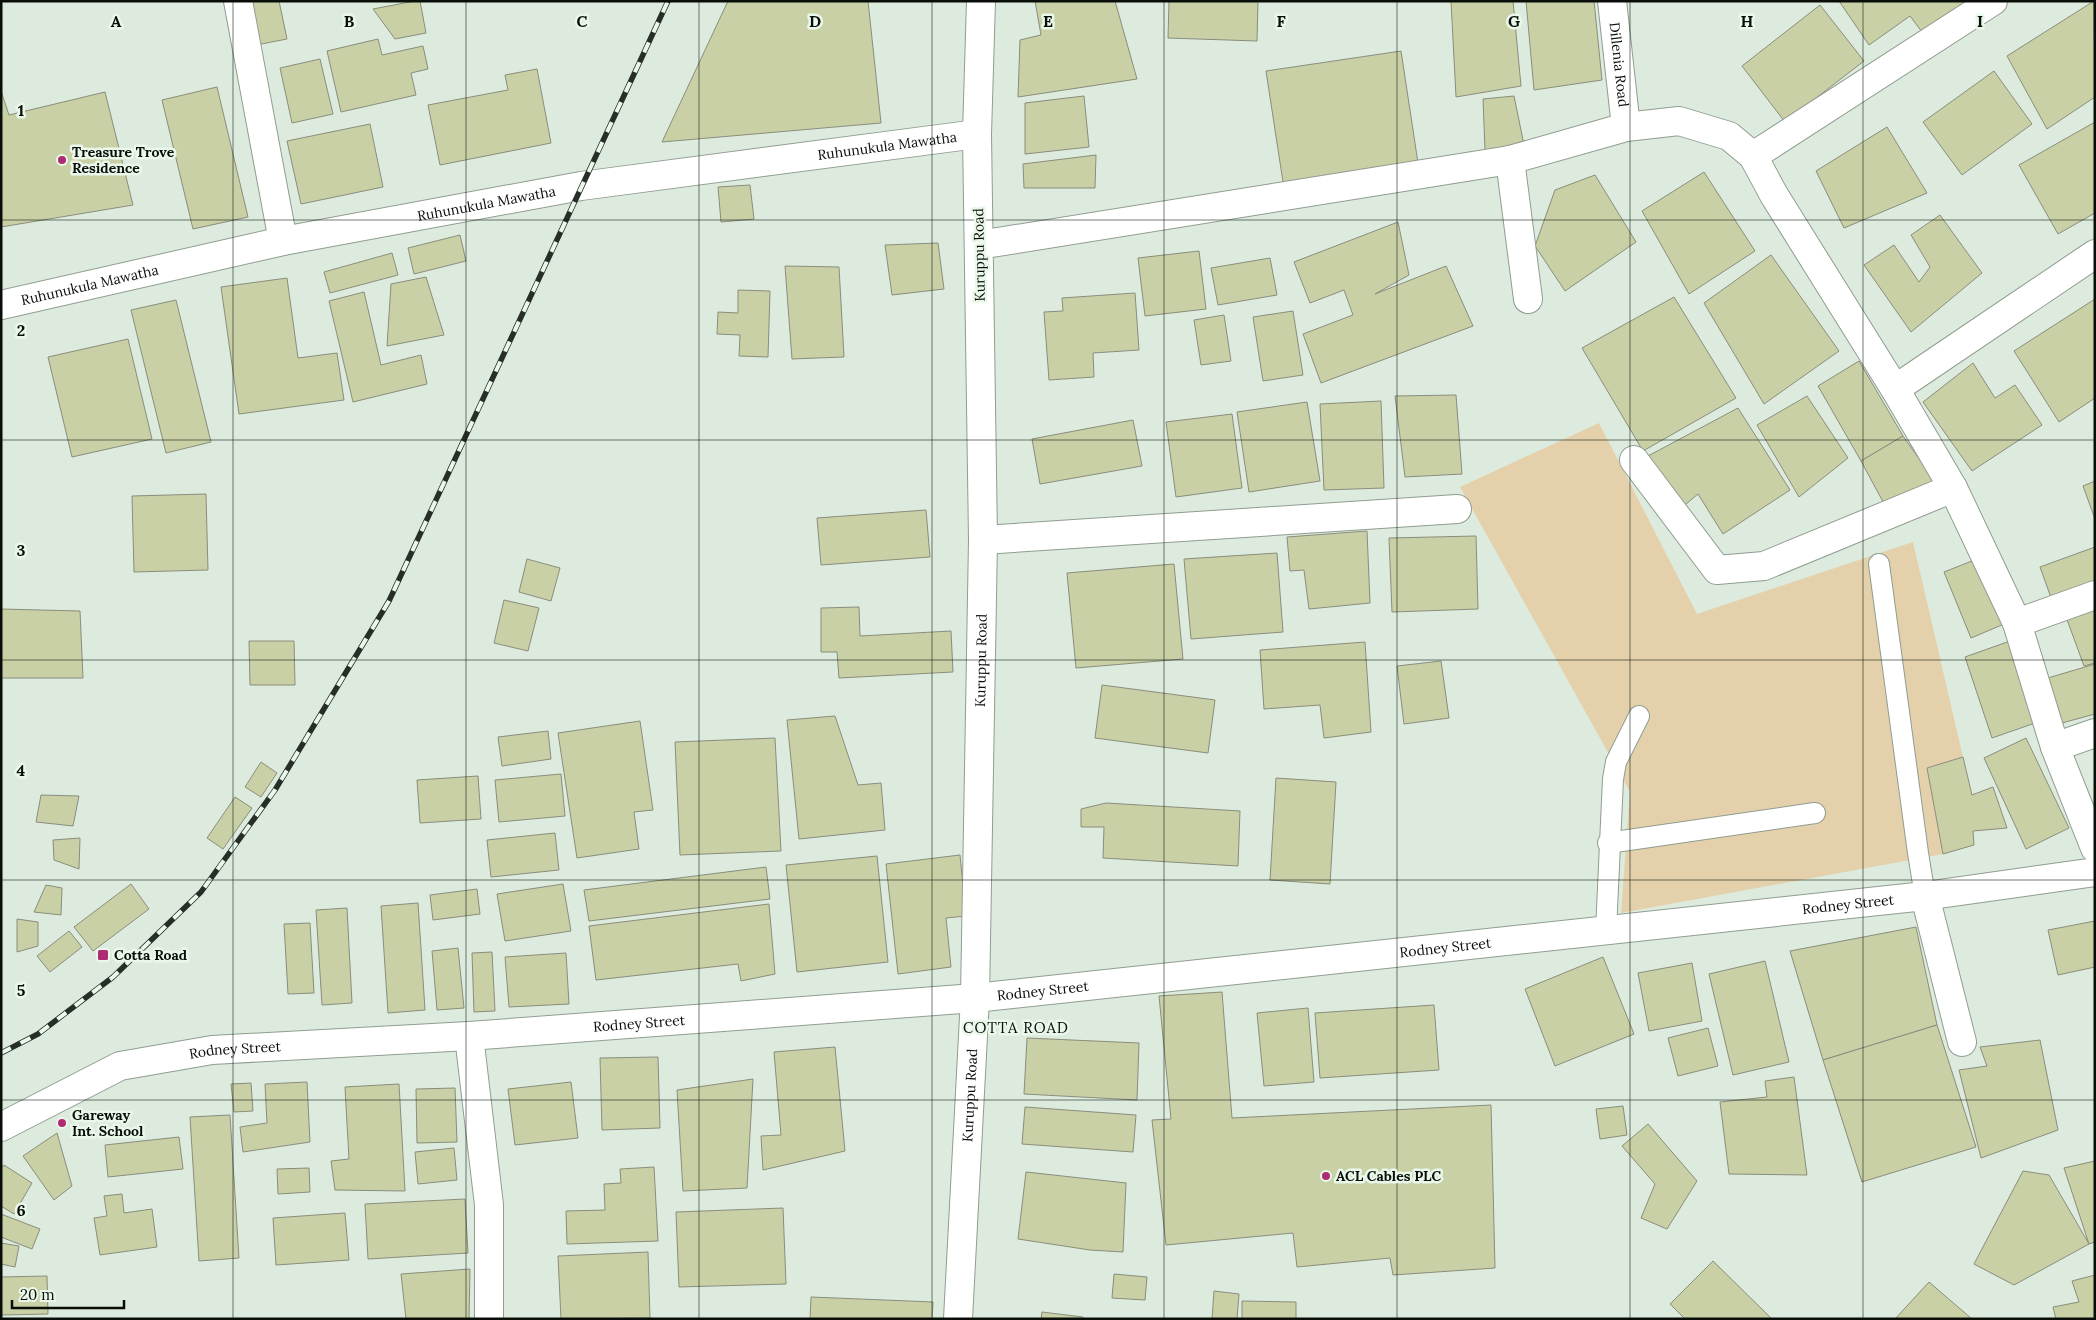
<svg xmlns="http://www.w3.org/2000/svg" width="2096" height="1320" font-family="Lora,serif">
<rect width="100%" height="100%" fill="#dcebdd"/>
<polygon fill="#e4d1ab" points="1599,423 1697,614 1913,542 1963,757 1927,768 1943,854 1621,913 1630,792 1460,487"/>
<g fill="#c9d0a6" stroke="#8a8d7c">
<polygon points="242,1 279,1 287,39 251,46"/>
<polygon points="415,1 420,1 426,33 395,39 373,9"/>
<polygon points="728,1 868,1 881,123 662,142"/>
<polygon points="1035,1 1115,1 1137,79 1018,97 1020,40 1041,35"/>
<polygon points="1169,1 1258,1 1257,41 1168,38"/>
<polygon points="1451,1 1513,1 1521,86 1456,97"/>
<polygon points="1526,1 1594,1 1602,80 1534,90"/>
<polygon points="1839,1 1968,1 1925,36 1910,16 1869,45"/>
<polygon points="2094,1 2095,97 2047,129 2007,56"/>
<polygon points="1820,5 1864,61 1785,122 1742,66"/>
<polygon points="378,39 382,55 423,46 428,69 411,73 416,95 341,112 327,51"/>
<polygon points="1401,51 1418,163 1283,182 1266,71"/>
<polygon points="320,59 333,114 292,123 280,68"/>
<polygon points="537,69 551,143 440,165 428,105 508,90 505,75"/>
<polygon points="1994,71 2032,124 1962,175 1923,122"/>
<polygon points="217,87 248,217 193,229 162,100"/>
<polygon points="1,91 9,115 105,92 133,205 1,227"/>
<polygon points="1084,96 1089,147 1025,154 1025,103"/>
<polygon points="1514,96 1524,145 1485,150 1483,99"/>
<polygon points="2095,122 2095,213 2058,234 2019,165"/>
<polygon points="370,124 383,187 301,204 287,141"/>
<polygon points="1887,127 1927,193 1844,228 1816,171"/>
<polygon points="1096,155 1095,188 1024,188 1023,164"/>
<polygon points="1704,172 1755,251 1689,294 1642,211"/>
<polygon points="1595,175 1636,242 1565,291 1535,246 1555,190"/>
<polygon points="750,185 754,219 721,222 718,187"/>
<polygon points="1940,215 1982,273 1911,332 1864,265 1894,245 1919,282 1930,267 1911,235"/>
<polygon points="1398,222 1409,275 1375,294 1446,266 1473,326 1321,383 1303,334 1353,315 1344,290 1310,303 1294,262"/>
<polygon points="460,235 466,261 414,274 408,248"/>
<polygon points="938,243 944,289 892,295 885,245"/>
<polygon points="1199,251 1206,309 1145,316 1138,258"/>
<polygon points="392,253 398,275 330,293 324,272"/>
<polygon points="1771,255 1839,351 1764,404 1704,303"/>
<polygon points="1270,258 1277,295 1218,305 1211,268"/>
<polygon points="785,266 839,267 844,357 792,359"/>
<polygon points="426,277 444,335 387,346 391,284"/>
<polygon points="287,278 298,358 337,353 344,400 239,414 221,287"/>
<polygon points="738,290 770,291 768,357 739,356 740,335 717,334 718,312 738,313"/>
<polygon points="364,292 381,365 421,355 427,384 353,402 329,301"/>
<polygon points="1135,293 1139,350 1093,353 1094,377 1049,380 1044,312 1063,311 1062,298"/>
<polygon points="1674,297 1736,398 1643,451 1582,348"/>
<polygon points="2095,299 2095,398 2059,422 2014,351"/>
<polygon points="176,300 211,442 166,453 131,310"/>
<polygon points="1293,311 1303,375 1263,381 1253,317"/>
<polygon points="1224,315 1231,361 1201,365 1194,320"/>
<polygon points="128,339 152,439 72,457 48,357"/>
<polygon points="1859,361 1903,436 1861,461 1818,386"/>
<polygon points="1973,363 1995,398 2015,385 2042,425 1972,471 1923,402"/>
<polygon points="1456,395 1462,474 1405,477 1395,396"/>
<polygon points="1807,396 1848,458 1799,497 1757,425"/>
<polygon points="1381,401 1384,488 1324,490 1320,404"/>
<polygon points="1307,402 1320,481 1249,492 1237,412"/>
<polygon points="1738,408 1790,490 1723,534 1698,494 1679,510 1648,456"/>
<polygon points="1232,414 1242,488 1176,497 1166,422"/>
<polygon points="1133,420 1142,466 1040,484 1032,439"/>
<polygon points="1903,436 1935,481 1888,511 1861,461"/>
<polygon points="2095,481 2095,519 2083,486"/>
<polygon points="206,494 208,570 134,572 132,496"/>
<polygon points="926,510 930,557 821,565 817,518"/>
<polygon points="1367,531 1370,603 1309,609 1304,570 1290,571 1287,537"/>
<polygon points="1476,536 1478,609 1392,612 1389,538"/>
<polygon points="2095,547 2095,591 2054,606 2040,567"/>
<polygon points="1277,553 1283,632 1191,639 1184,559"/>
<polygon points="527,559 560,568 551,601 519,592"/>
<polygon points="1977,559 2004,624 1971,638 1944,572"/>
<polygon points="1174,564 1183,659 1076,668 1067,573"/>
<polygon points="504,600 539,608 528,651 494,643"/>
<polygon points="2095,604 2095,663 2084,666 2065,614"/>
<polygon points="859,607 860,636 951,631 953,672 839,678 837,652 821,652 821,608"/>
<polygon points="1,609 80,611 83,678 1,678"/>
<polygon points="249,641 294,641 295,685 250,685"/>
<polygon points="2010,641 2038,722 1992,738 1965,657"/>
<polygon points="1365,642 1371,732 1324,738 1320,705 1264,709 1260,650"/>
<polygon points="1441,661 1449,718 1404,724 1397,666"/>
<polygon points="2095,664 2095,714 2062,723 2048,678"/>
<polygon points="1102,685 1215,700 1208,753 1095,738"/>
<polygon points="835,716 858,785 881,783 885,830 799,839 787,720"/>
<polygon points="640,721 653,810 634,812 639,849 577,858 558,733"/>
<polygon points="548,731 551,759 502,766 498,737"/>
<polygon points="775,738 781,851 680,855 675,742"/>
<polygon points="2026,738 2069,828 2026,849 1984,758"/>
<polygon points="1963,757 1972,795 1993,787 2007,828 1973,831 1974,845 1943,854 1927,768"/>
<polygon points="261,762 277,773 261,797 245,787"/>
<polygon points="561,774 565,816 499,822 495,780"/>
<polygon points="478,776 481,819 420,823 417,780"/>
<polygon points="1276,778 1336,782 1330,884 1270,880"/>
<polygon points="41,795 79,796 73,826 36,822"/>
<polygon points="235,797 252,808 223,849 207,838"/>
<polygon points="1106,803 1240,811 1238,866 1103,858 1104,827 1081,827 1081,809"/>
<polygon points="555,833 559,870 491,877 487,840"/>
<polygon points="80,838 79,869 54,860 53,840"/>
<polygon points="960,855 966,916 946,918 951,967 898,974 886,864"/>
<polygon points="877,856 888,962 797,972 786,865"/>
<polygon points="766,867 770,899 589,921 584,890"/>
<polygon points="131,884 149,909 93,951 74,927"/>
<polygon points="563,884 571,931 505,941 497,894"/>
<polygon points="46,885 62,888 61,915 34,912"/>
<polygon points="477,889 480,914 433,920 430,895"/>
<polygon points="418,903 425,1010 388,1013 381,906"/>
<polygon points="769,904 775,974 741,981 738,964 596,980 589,926"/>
<polygon points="347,908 352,1003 322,1005 316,910"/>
<polygon points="17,919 38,922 38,946 17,952"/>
<polygon points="2095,921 2095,967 2058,975 2048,930"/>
<polygon points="310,923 314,993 288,994 284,924"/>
<polygon points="1916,927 1937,1025 1823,1060 1790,951"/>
<polygon points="69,931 82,947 50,972 37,956"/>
<polygon points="458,948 464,1008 437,1010 432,951"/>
<polygon points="492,952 495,1011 474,1012 472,953"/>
<polygon points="566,953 569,1004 509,1007 505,957"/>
<polygon points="1603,957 1634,1034 1555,1066 1525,989"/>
<polygon points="1765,961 1789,1062 1733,1075 1709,974"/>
<polygon points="1692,963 1702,1021 1649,1031 1638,973"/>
<polygon points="1222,992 1232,1118 1491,1105 1495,1268 1393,1275 1390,1258 1297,1267 1293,1233 1166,1245 1152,1120 1171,1119 1159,996"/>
<polygon points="1434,1005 1439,1070 1320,1078 1315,1013"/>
<polygon points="1308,1008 1314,1082 1264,1086 1257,1013"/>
<polygon points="1937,1025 1976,1147 1862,1182 1823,1060"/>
<polygon points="1708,1028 1718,1066 1678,1076 1668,1038"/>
<polygon points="1027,1038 1139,1043 1137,1100 1024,1094"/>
<polygon points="2040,1040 2058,1130 1981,1158 1959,1070 1987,1066 1980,1047"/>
<polygon points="835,1047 845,1151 763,1170 761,1136 781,1135 774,1052"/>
<polygon points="658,1057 660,1128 602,1130 600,1058"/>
<polygon points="1794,1077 1807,1175 1729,1174 1720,1102 1767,1097 1765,1081"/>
<polygon points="753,1079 747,1188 683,1191 677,1090"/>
<polygon points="307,1082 310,1142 243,1152 240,1127 267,1123 265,1084"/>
<polygon points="571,1082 578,1138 515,1145 508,1089"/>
<polygon points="251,1083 253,1111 234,1112 231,1084"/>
<polygon points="399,1084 405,1191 335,1190 331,1161 349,1159 345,1087"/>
<polygon points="455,1088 457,1142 417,1143 416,1089"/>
<polygon points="1623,1106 1627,1135 1600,1139 1596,1109"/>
<polygon points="1025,1107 1136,1115 1133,1152 1022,1144"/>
<polygon points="230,1115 239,1258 199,1261 190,1117"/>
<polygon points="1648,1124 1697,1181 1667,1229 1641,1218 1655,1184 1622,1146"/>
<polygon points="57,1133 72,1186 54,1200 23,1156"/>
<polygon points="179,1137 183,1169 108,1177 105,1145"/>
<polygon points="454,1148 457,1180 418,1184 415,1152"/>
<polygon points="2095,1161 2095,1242 2089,1244 2064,1168"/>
<polygon points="4,1165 32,1183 14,1214 1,1206 1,1169"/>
<polygon points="654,1167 658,1241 567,1244 566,1211 605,1210 604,1184 621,1183 620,1169"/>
<polygon points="309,1168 310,1192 278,1194 277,1169"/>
<polygon points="2023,1171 2049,1175 2089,1244 2014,1285 1974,1264"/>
<polygon points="1026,1172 1126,1183 1123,1252 1090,1250 1018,1239"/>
<polygon points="122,1194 124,1213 152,1209 157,1247 100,1255 94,1218 107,1216 104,1196"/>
<polygon points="465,1199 468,1253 368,1259 365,1204"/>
<polygon points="783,1208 786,1284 679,1287 676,1212"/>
<polygon points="345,1213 349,1260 276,1265 273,1218"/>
<polygon points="1,1214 40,1229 32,1249 1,1237"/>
<polygon points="1,1243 19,1246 15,1267 1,1264"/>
<polygon points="648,1252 650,1318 561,1319 558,1256"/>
<polygon points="1713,1261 1772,1319 1685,1319 1670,1304"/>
<polygon points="470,1269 469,1319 406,1319 401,1274"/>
<polygon points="1114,1274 1147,1277 1145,1300 1112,1298"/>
<polygon points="2095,1275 2095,1319 2056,1319 2053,1307 2079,1302 2072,1281"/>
<polygon points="47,1276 48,1314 1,1315 1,1277"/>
<polygon points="1929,1282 1972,1319 1895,1319"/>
<polygon points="1214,1291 1239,1294 1237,1319 1212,1319"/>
<polygon points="811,1297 933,1302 932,1319 810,1319"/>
<polygon points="1242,1301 1296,1302 1296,1319 1242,1319"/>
<polygon points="1042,1312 1083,1317 1083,1319 1041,1319"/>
</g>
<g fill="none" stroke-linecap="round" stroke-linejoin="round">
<defs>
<g id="lane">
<polyline points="1879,564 1918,853 1925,896"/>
<polyline points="1608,843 1815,813"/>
<polyline points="1606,931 1613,779 1616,762 1639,716"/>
</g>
<g id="street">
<polyline points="238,1 283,241"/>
<path id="s1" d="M1612 1 1626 127"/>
<polyline points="1753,156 1993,1"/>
<polyline points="1510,160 1528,299"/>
<polyline points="979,245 1510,160 1626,127 1679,121 1729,136 1753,156 1774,195 1895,389 1953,488 2017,623 2055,747 2095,848"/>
<path id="s2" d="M1 305 283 241 581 186 977 134"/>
<polyline points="1895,389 2095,254"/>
<polyline points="1634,460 1717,570 1764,566 1953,488"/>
<polyline points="983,540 1457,509"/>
<polyline points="2017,623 2095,595"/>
<polyline points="2055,747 2095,733"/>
<polyline points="1925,896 1962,1042"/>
<polyline points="469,1036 489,1205 489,1319"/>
<path id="s3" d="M1 1127 120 1066 212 1050 469 1036 975 998 1925 896 2095 872"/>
</g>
<g id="secondary">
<path id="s4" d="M958 1319 975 998 983 540 977 134 981 1"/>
</g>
</defs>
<use href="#lane" stroke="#909d90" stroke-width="22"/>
<use href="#street" stroke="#909d90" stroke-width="30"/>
<use href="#secondary" stroke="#909d90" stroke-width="30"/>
<use href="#lane" stroke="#fff" stroke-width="20"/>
<use href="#street" stroke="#fff" stroke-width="28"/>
<use href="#secondary" stroke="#fff" stroke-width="28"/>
<defs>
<polyline id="rail" points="1,1053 38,1034 113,977 201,892 275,790 389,601 668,1"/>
</defs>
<use href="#rail" stroke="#272e28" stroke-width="5.5"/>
<use href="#rail" stroke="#e9f8ea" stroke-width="4" stroke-dasharray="11" stroke-linecap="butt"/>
</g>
<path fill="none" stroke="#090e09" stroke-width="1" stroke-opacity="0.55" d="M233 1V1319M466 1V1319M699 1V1319M932 1V1319M1164 1V1319M1397 1V1319M1630 1V1319M1863 1V1319M1 220H2095M1 440H2095M1 660H2095M1 880H2095M1 1100H2095"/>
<g fill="#af2b73" stroke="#e9f8ea" stroke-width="2">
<circle cx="62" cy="160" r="5"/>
<rect x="97" y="949" width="12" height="12" rx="2.5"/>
<circle cx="62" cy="1123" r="5"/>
<circle cx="1326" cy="1176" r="5"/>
</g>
<g text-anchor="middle" stroke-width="5" stroke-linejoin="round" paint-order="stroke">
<g font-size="14" fill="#090e09" stroke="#e9f8ea">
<text dy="5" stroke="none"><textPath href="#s1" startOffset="64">Dillenia Road</textPath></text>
<text dy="5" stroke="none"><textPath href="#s2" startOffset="901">Ruhunukula Mawatha</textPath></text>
<text dy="5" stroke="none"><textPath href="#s2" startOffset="496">Ruhunukula Mawatha</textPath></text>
<text transform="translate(979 255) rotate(-91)" y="5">Kuruppu Road</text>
<text dy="5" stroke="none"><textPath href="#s2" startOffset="91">Ruhunukula Mawatha</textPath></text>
<text dy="5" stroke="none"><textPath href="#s4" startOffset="659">Kuruppu Road</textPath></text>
<text dy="5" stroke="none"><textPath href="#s3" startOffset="1870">Rodney Street</textPath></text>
<text dy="5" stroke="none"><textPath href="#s3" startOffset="1465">Rodney Street</textPath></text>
<text dy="5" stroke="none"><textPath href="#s3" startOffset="1060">Rodney Street</textPath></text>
<text dy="5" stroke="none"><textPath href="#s3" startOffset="655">Rodney Street</textPath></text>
<text dy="5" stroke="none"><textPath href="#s3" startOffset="250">Rodney Street</textPath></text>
<text dy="5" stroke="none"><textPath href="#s4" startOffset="224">Kuruppu Road</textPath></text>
</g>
<g font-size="14" font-weight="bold" fill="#090e09" stroke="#e9f8ea" text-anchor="start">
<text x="72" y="157">Treasure Trove<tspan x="72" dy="16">Residence</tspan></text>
<text x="114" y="960">Cotta Road</text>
<text x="72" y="1120">Gareway<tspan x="72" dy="16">Int. School</tspan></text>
<text x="1336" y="1181">ACL Cables PLC</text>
</g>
<g font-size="15" letter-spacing="1" fill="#090e09" stroke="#e9f8ea">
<text x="1016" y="1033">COTTA ROAD</text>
</g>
</g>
<g font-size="16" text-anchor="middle" font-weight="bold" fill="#090e09" stroke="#e9f8ea" stroke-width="5" stroke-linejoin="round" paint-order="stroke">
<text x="116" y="27">A</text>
<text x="349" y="27">B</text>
<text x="582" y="27">C</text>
<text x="815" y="27">D</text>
<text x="1048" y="27">E</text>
<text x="1281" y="27">F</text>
<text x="1514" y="27">G</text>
<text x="1747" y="27">H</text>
<text x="1980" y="27">I</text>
<text x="21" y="116">1</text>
<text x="21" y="336">2</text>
<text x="21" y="556">3</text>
<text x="21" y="776">4</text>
<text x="21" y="996">5</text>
<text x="21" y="1216">6</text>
</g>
<rect width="2096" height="1320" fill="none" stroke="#090e09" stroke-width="5"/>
<path d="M12 1300v8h112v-8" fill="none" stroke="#090e09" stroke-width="2.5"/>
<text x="20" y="1300" font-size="15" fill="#090e09" stroke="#e9f8ea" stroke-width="4" paint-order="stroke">20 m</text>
</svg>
